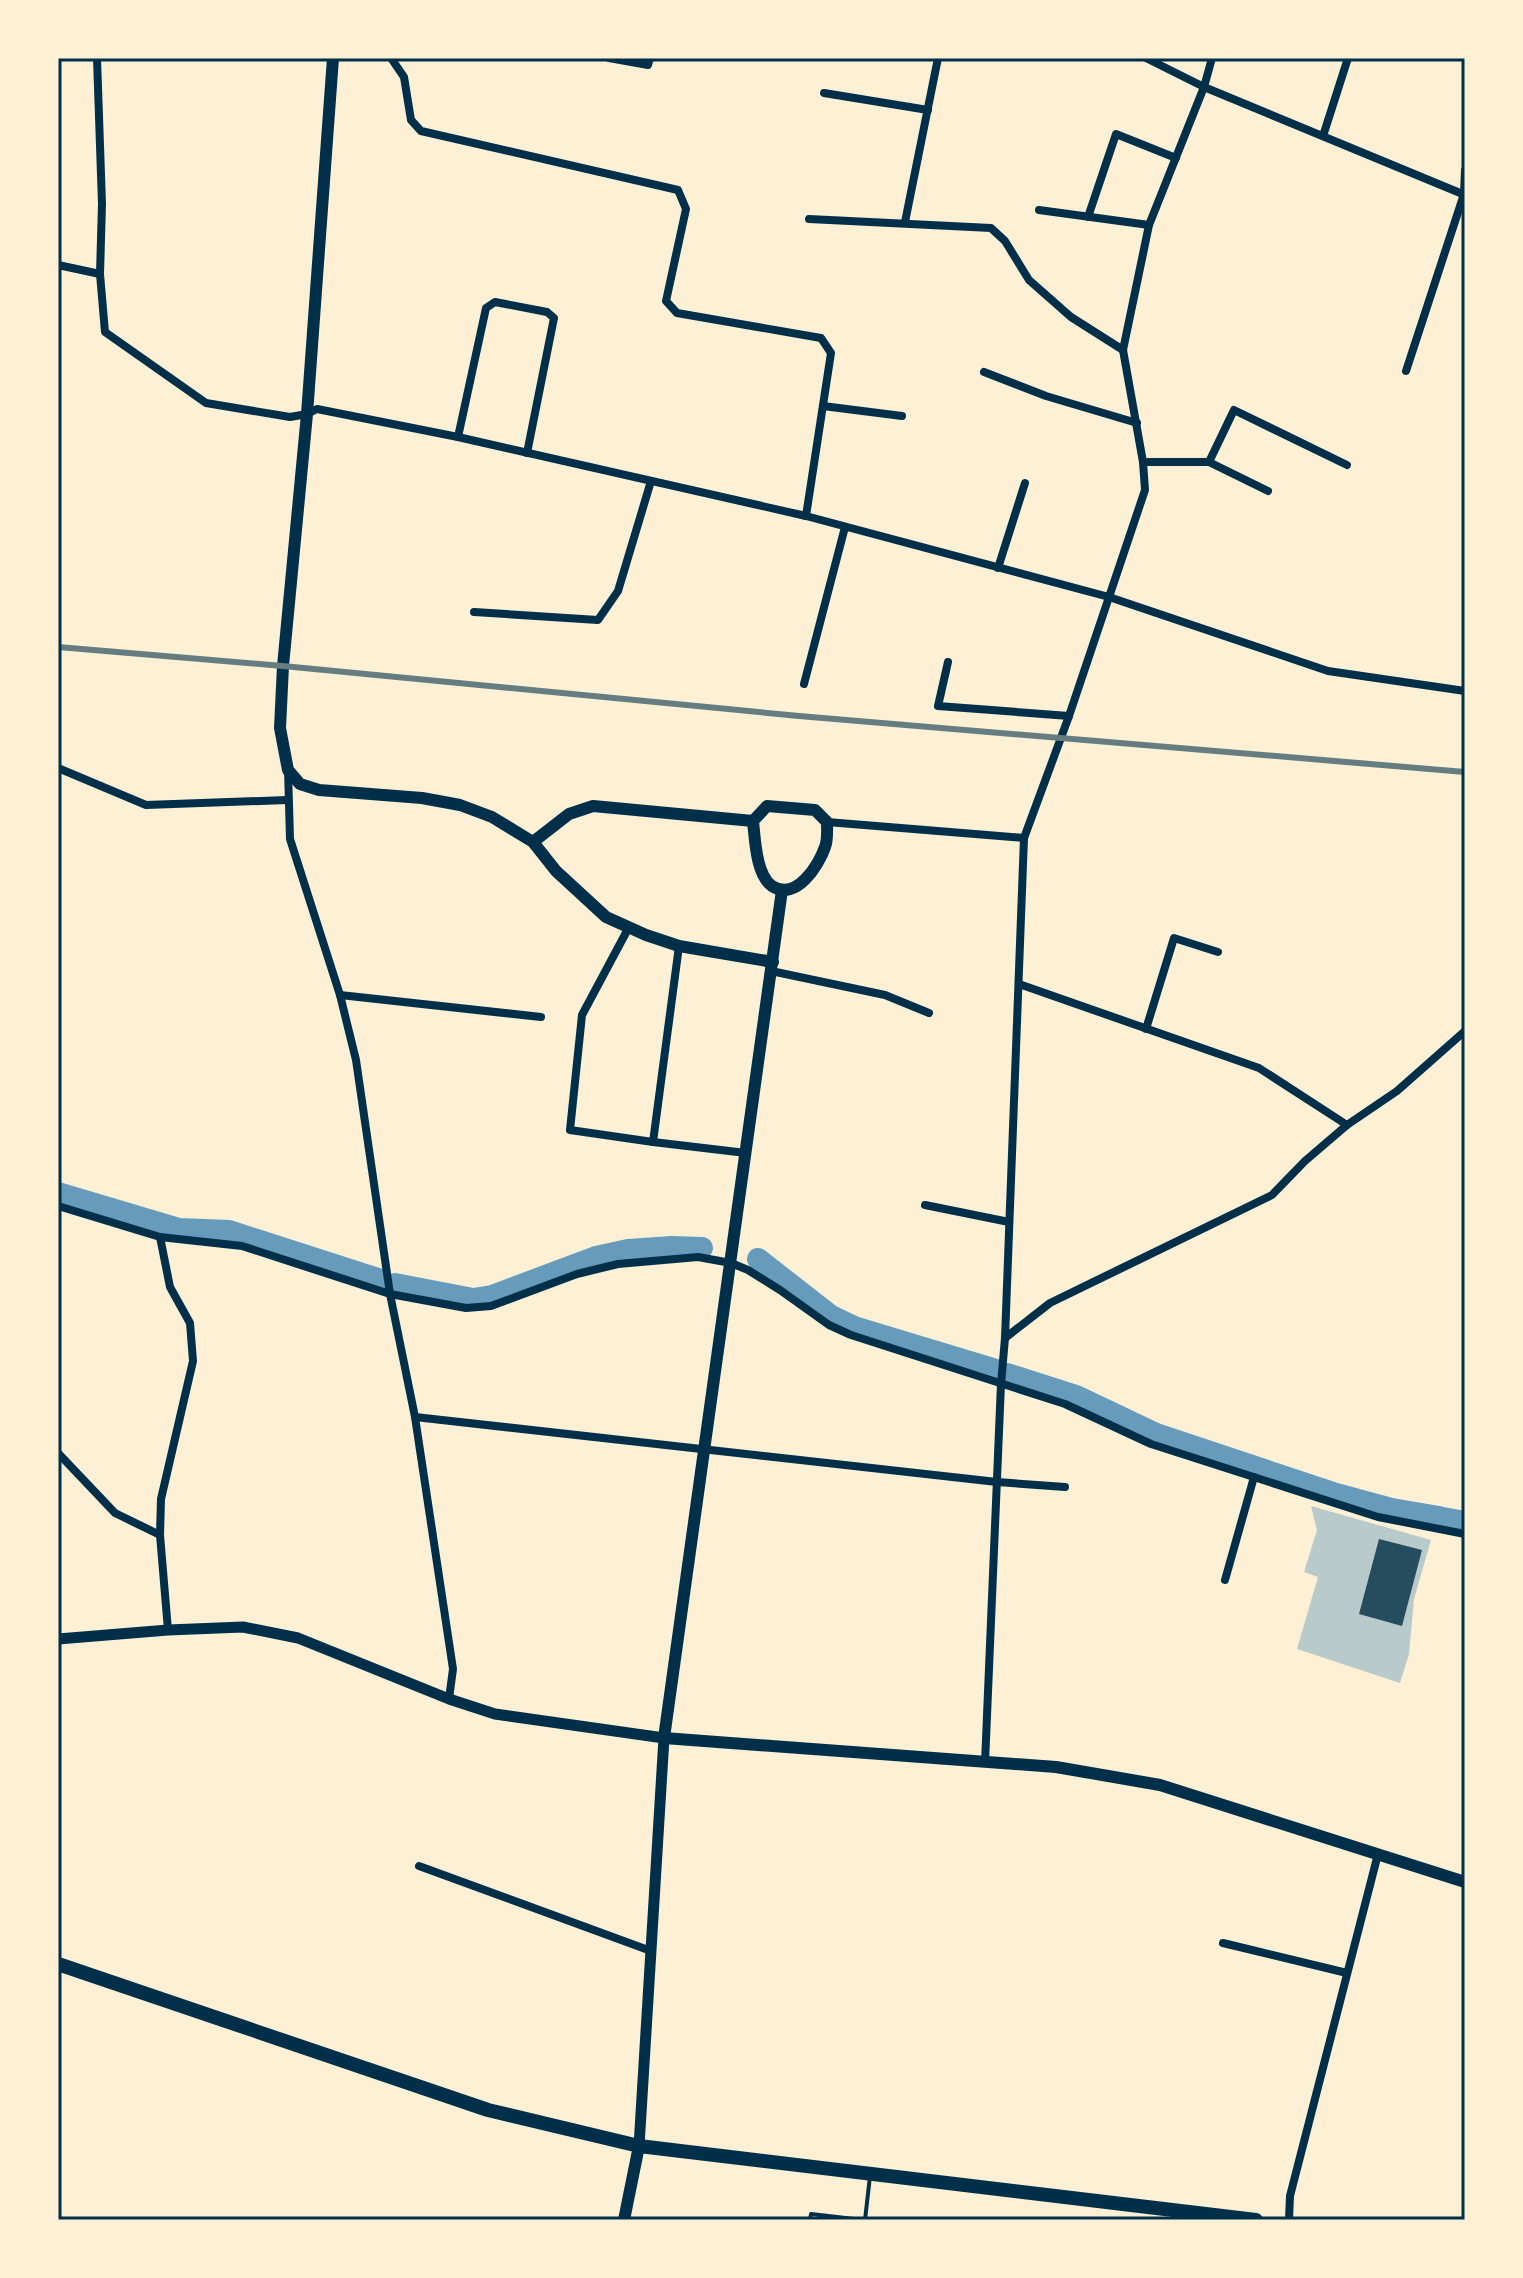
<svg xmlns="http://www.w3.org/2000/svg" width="1523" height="2278" font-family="Inter,sans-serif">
<rect width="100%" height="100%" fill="#fdf0d5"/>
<polygon fill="#b9caca" points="1311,1506 1431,1540 1414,1599 1409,1654 1400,1683 1297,1649 1318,1577 1304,1572 1317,1530"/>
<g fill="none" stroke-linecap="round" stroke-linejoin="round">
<g stroke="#669bbc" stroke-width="22">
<polyline points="58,1193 179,1229 229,1231 381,1280"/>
<polyline points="758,1259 831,1316 854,1327 993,1369"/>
<polyline points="395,1284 473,1299 492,1296 596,1257 628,1250 672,1247 702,1248"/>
<polyline points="1007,1374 1076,1396 1156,1434 1333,1493 1392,1509 1439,1517"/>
<polyline points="1443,1518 1465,1522"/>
</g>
</g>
<polygon fill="#264d5e" points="1379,1539 1422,1550 1402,1626 1359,1614"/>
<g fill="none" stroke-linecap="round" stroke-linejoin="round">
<g stroke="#003049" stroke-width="4">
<polyline points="810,2220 811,2214 863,2220"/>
<polyline points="865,2220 870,2176"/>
</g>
<g stroke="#003049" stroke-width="8">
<polyline points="97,58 102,204 100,274 105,332 206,403 290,417 307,414 317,409 458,437 806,516 1109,597 1328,671 1465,691"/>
<polyline points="391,58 404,77 411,120 421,131 678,190 686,209 666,301 677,313 821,338 831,353 806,516"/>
<polyline points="609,58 648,65 650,58"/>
<polyline points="1146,58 1204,87 1465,195"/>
<polyline points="824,93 928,110"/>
<polyline points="1323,136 1348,58"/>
<polyline points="1039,210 1149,225"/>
<polyline points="1088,217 1116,134 1176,158"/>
<polyline points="809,219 991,228 1005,241 1029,280 1071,317 1123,350"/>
<polyline points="905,222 938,58"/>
<polyline points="58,265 100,274"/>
<polyline points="1406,371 1464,194 1465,170"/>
<polyline points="984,372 1046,396 1137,423"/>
<polyline points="823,406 902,416"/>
<polyline points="458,437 486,308 495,302 547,312 554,318 527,453"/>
<polyline points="1143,462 1209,462 1268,491"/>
<polyline points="1209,462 1234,410 1347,465"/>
<polyline points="998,568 1025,483"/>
<polyline points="474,612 598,620 618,591 651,481"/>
<polyline points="948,662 938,706 1069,716"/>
<polyline points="804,684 845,527"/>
<polyline points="58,768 146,805 287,800"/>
<polyline points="288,770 290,839 340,995 356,1060 390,1294 415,1417 453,1669 449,1699"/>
<polyline points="827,822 1024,838"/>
<polyline points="629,927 582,1015 570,1130 653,1142"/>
<polyline points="679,946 653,1142 746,1153"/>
<polyline points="771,971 885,995 929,1013"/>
<polyline points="1019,984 1259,1068 1347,1125"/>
<polyline points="340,995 541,1017"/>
<polyline points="1146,1029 1174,938 1218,952"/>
<polyline points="925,1205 1009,1222"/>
<polyline points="58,1206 160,1237 242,1246 390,1294 466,1308 491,1306 577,1274 618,1264 698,1257 731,1263 748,1270 780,1290 829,1325 851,1335 1065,1404 1151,1444 1378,1517 1465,1534"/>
<polyline points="160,1237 170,1287 190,1323 193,1361 161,1499 160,1535 168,1630"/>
<polyline points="1005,1338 1050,1303 1272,1195 1305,1161 1347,1125 1397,1091 1465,1031"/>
<polyline points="415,1417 997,1482 1065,1487"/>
<polyline points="58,1453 115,1513 160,1535"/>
<polyline points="1225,1580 1254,1477"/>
<polyline points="985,1763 1001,1384 1005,1338 1024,838 1069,716 1145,490 1143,462 1123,350 1149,225 1204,87 1212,58"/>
<polyline points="419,1866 651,1951"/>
<polyline points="1223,1943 1347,1973"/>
<polyline points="1289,2220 1290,2196 1378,1854"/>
</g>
<polyline stroke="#003049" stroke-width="11" points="58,1639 168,1630 243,1627 298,1638 449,1699 495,1714 664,1738 639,2146"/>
<g stroke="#003049" stroke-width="12">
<polyline points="333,58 307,414 283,666 280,728 288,770 300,784 319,790 422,798 460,805 492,817 533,842 556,871 606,917 646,935 679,946 773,962"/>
<path d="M767 806 815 810 827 822C827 830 828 840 825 847 819 865 796 902 772 886 756 875 755 839 753 821Z"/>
<polyline points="533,842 569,814 593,806 753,821"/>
<polyline points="782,890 664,1738 1056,1767 1160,1785 1465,1882"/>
<polyline points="624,2220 639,2146"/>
</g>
<polyline stroke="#003049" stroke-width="14" points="58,1964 488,2110 639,2146 1256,2220"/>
<polyline stroke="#657d81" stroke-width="6" points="58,647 283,666 799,716 1465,772"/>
</g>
<rect width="1523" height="2278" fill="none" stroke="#fdf0d5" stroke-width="120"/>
<rect x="60" y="60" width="1403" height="2158" fill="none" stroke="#003049" stroke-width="3"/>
</svg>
